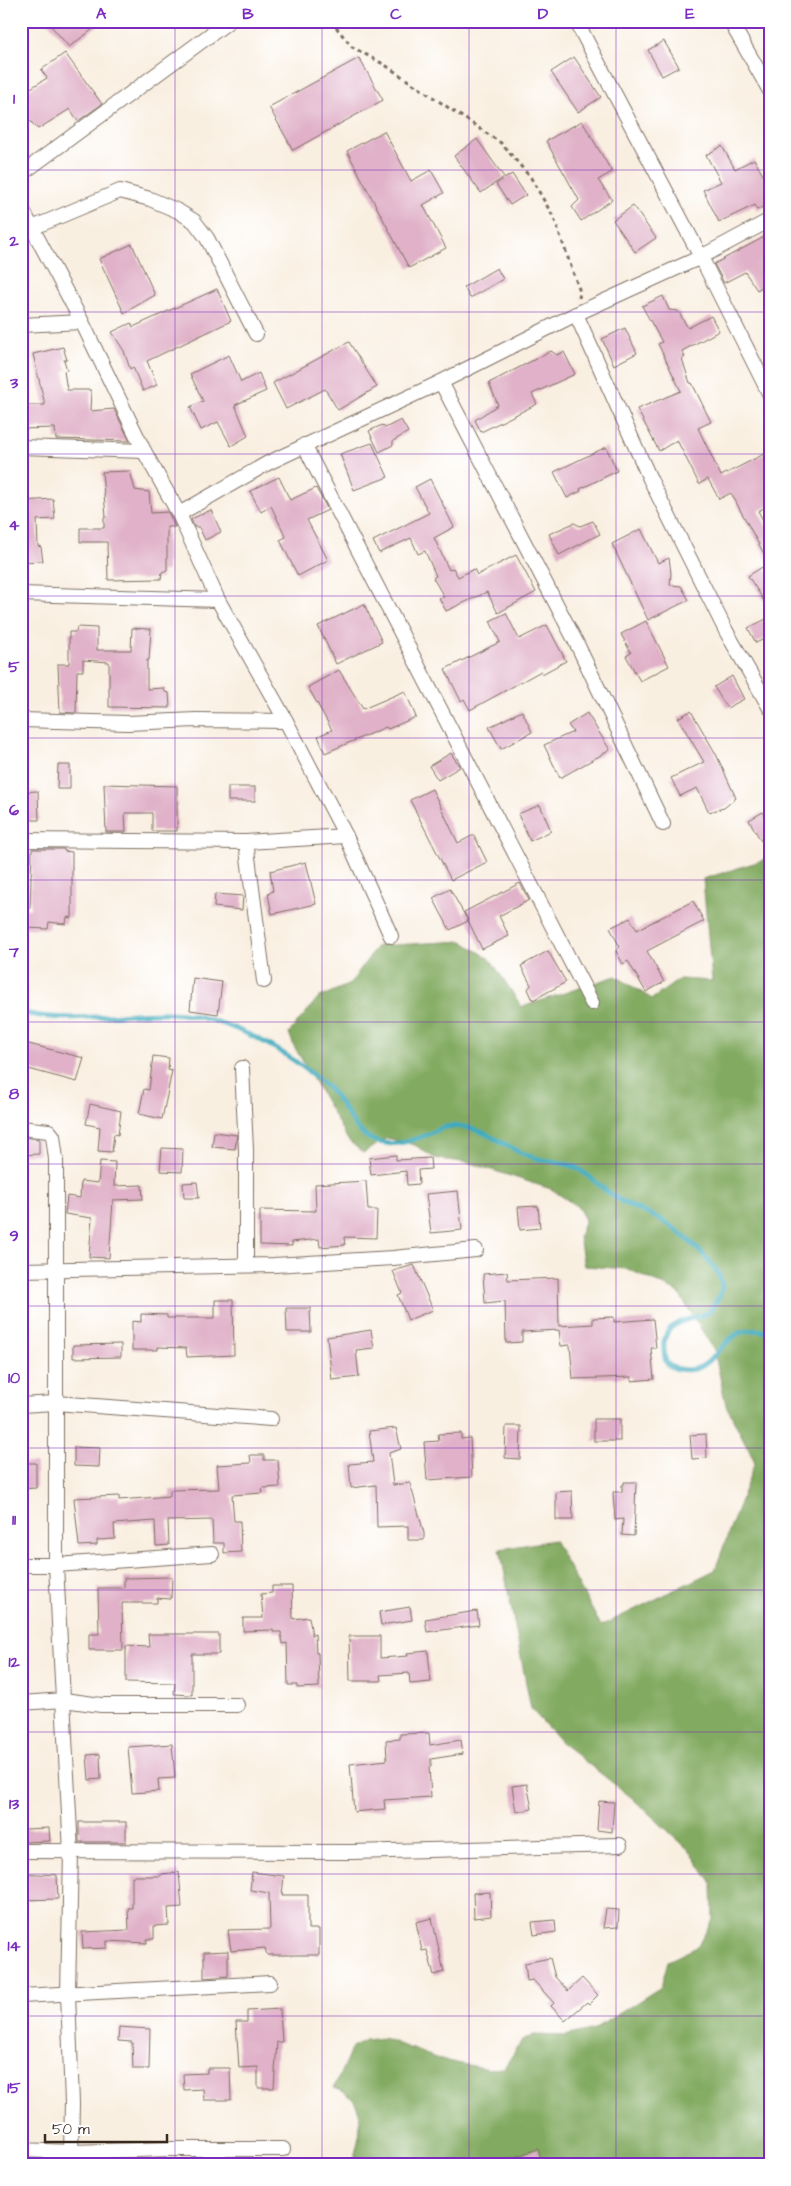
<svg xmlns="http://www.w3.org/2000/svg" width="791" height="2186" font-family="'Architects Daughter',sans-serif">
<rect width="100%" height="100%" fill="#fff"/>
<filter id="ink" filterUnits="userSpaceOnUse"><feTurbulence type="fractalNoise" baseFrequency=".02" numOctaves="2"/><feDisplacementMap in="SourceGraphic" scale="10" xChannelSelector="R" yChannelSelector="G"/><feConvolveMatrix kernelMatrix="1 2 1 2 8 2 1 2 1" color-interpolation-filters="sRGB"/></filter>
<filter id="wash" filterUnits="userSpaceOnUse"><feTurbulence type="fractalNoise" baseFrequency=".0096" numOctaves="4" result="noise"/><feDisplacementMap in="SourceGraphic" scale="20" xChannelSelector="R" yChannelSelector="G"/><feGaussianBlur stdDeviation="1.12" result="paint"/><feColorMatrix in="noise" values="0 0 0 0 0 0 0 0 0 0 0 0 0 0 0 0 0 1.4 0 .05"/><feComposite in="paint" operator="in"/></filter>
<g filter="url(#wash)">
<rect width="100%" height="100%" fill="#f9efe1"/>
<path fill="#82aa61" stroke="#5e6a40" d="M770 858V2165H352C360 2136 371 2099 334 2088L352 2047 366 2040 383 2038 441 2060 489 2069 504 2068 521 2042 534 2035 565 2036 595 2029 661 1987 668 1961 697 1947 713 1920 712 1884 690 1851 631 1797 564 1745 531 1709 500 1549 554 1540 601 1626 715 1570 755 1462 726 1405 714 1350 678 1292 628 1269 584 1266 579 1236 585 1220 578 1207 551 1189 470 1163 434 1158 415 1145 387 1138 363 1153 348 1140 294 1046 289 1033 318 998 350 984 377 946 462 941 490 959 522 1007 616 976 652 999 680 979 712 981 703 879Z"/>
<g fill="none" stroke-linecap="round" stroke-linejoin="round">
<path stroke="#3eaabd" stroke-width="5" d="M21 1012C68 1025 118 1012 166 1013 190 1013 215 1020 236 1029 269 1042 302 1064 328 1088 345 1103 352 1133 375 1141 391 1147 412 1141 426 1135 432 1133 439 1128 445 1127 479 1121 502 1147 532 1157 546 1162 564 1161 577 1168 593 1178 606 1193 623 1202 636 1210 652 1214 665 1222 681 1233 722 1266 722 1287 722 1290 720 1293 719 1296 716 1302 712 1310 707 1313 703 1316 696 1316 692 1318 670 1324 660 1333 665 1358 666 1364 670 1367 675 1368 710 1378 716 1345 739 1333 750 1329 759 1330 770 1332"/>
</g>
<g id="blocks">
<g fill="#e0b1c8">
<polygon points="47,21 104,21 69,47"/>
<polygon points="664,41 679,67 662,76 648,50"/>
<polygon points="65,53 102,104 78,121 70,109 38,129 27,118 21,120 21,94 47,78 41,70"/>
<polygon points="574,57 601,97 578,112 551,72"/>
<polygon points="359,58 383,100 293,150 269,107"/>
<polygon points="582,121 612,172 598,180 612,200 581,221 572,207 579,200 546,141"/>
<polygon points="384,131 411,181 431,170 444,193 423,205 446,248 409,268 347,151"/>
<polygon points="477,139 504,177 481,193 454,156"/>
<polygon points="722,146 735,169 754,159 770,188 770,203 757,210 755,205 719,222 703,190 721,182 706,155"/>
<polygon points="512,174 526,195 510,205 496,184"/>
<polygon points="633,206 656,238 635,252 613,220"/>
<polygon points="766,236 770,243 770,282 757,290 745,272 724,283 714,264"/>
<polygon points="132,244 155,295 124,313 99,259"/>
<polygon points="497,268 503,279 470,298 464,287"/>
<polygon points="217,289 231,321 147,361 157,385 143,391 133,367 130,369 124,351 112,332 131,323 133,327"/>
<polygon points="663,296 669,310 678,311 688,328 711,316 719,331 682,351 685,357 682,359 690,383 692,383 711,422 698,428 721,476 770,451 770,505 758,511 770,533 770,565 731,493 719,499 708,479 699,484 677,440 659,451 637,409 681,391 658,344 662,342 642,306"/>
<polygon points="625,328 637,353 614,365 602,339"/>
<polygon points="349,342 377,387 338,410 325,389 286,409 273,383"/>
<polygon points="63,347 67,360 64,360 67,370 64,371 67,390 91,390 90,411 114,409 130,441 56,439 55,428 21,429 21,405 45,405 33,354"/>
<polygon points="551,351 557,355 564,352 575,374 532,394 537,404 481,432 475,420 498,405 489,383"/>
<polygon points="229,355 241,382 259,373 266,391 235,405 248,436 231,446 218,422 201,430 190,407 203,401 190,374"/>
<polygon points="401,420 408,432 393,441 393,445 379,452 369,431 382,425 385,428"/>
<polygon points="372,443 388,477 354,490 340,454"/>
<polygon points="606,447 617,471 580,489 581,491 567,498 554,472"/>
<polygon points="130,471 135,490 149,492 151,513 168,512 175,527 167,527 167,570 162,572 161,579 108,580 107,542 80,542 80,528 104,528 104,517 106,517 102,472"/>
<polygon points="279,477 290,500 316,488 328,510 307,520 328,560 298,576 280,540 286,537 271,506 261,512 250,491"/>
<polygon points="430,479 454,527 434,538 449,570 453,568 458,577 474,569 477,575 516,555 536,592 498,613 487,592 446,611 439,598 444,597 433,578 436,576 425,551 418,554 411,538 379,553 373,541 429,513 415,487"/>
<polygon points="53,499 55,519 37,520 38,546 41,547 43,561 21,562 21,527 23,527 22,501"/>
<polygon points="211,510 221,532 205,540 199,527 194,527 191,519"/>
<polygon points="593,521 600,534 559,555 549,534 574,523 580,526"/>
<polygon points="641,529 658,563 669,558 671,573 670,585 681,586 689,600 648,620 612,544"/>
<polygon points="764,566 770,575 770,610 748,576"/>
<polygon points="364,604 382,642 336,664 318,626"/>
<polygon points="506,613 519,639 547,625 566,661 542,674 541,671 470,710 464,699 461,701 445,669 500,642 490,621"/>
<polygon points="770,617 770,636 756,643 748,628"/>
<polygon points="646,621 669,666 640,681 626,656 631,653 621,634"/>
<polygon points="77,627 97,628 97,650 131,650 132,628 151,629 149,660 147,660 147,689 164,688 165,692 169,693 170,708 109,707 109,662 83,660 83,671 77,671 76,713 60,712 58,664 69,664 69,632 76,632"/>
<polygon points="339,670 363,709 405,691 416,717 388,729 386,727 325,753 318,736 332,730 308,687"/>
<polygon points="732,676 744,699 727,708 714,687"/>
<polygon points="522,711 532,732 501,749 489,727"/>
<polygon points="691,711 716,754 736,798 724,808 709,812 697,788 680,796 671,778 704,762 678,718"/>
<polygon points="587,713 610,750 560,778 544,745 573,732 568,725"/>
<polygon points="451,753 460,767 438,780 429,766"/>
<polygon points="58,765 70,765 70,789 57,789"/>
<polygon points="104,784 177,786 177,831 152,831 152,813 125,813 126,832 106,832"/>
<rect x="228" y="787" width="27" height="14"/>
<polygon points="432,789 458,843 474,835 487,862 451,880 410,800"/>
<polygon points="38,791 39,820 21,820 21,792"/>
<polygon points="540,805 551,831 530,841 518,814"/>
<polygon points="763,812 770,824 770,836 761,841 749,820"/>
<polygon points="32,849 64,849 64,851 72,852 72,918 67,917 66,924 49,922 48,929 25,928 25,909 30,909"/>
<polygon points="306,862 316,904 272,914 268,894 273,891 270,871"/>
<polygon points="520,883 529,900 499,916 509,936 482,949 464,912"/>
<polygon points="450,889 468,921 450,930 433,898"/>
<polygon points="215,894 243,896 242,910 214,907"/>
<polygon points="693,901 704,921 647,951 664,982 646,992 628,961 623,964 616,951 620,947 610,928 630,918 637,930"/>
<polygon points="548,951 566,982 533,1000 528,989 531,985 521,966"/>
<polygon points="193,978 222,982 218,1014 190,1010"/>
<polygon points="21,1042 84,1058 77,1082 21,1067"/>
<polygon points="153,1056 169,1058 168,1070 172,1071 162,1119 139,1114 144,1089 149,1090"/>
<polygon points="90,1104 121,1111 118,1135 114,1134 112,1152 98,1151 100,1127 86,1124"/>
<polygon points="214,1132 237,1135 235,1149 212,1147"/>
<polygon points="21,1137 39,1139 39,1154 21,1155"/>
<polygon points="162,1148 183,1149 182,1172 160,1171"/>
<polygon points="396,1155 396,1160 430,1158 431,1169 418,1170 419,1184 407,1185 406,1171 371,1175 369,1158"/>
<polygon points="100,1161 115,1162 114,1186 142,1185 143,1199 113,1200 109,1258 89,1257 92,1218 65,1214 67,1196 80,1198 81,1181 98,1183"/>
<polygon points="366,1181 368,1210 377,1210 376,1238 344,1237 345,1245 320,1247 319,1239 292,1242 292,1246 260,1245 260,1210 316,1211 315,1184"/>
<polygon points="197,1182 199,1198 184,1198 183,1183"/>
<polygon points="458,1191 462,1230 431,1233 426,1194"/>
<polygon points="538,1206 540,1228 520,1230 518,1207"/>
<polygon points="414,1265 433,1310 408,1320 398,1295 402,1293 393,1271"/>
<polygon points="507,1272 508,1280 558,1278 559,1326 593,1324 593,1318 614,1317 614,1322 653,1319 656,1348 651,1348 654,1379 631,1381 631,1377 573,1379 570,1345 561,1346 559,1330 522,1332 522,1342 506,1343 505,1301 485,1303 483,1274"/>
<polygon points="215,1300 233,1300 234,1355 187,1357 186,1348 158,1347 158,1350 132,1350 132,1321 141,1322 141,1314 167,1315 167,1318 215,1318"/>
<polygon points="286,1308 310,1308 311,1332 287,1332"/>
<polygon points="371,1330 374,1348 356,1350 359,1377 332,1380 327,1337"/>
<polygon points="121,1344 121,1357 73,1358 73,1345"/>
<rect x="594" y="1419" width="26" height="22"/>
<polygon points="506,1426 521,1426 520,1459 505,1458"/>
<polygon points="396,1428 401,1449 389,1453 393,1485 410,1483 424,1533 424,1540 408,1540 408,1526 377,1527 376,1485 351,1488 349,1464 373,1462 369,1431"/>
<polygon points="461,1433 461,1439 470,1438 472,1477 427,1480 424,1442 439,1441 438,1434"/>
<polygon points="706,1434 707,1458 692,1459 690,1435"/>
<polygon points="74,1447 100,1448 99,1467 74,1466"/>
<polygon points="250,1455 264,1455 264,1460 278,1460 280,1487 262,1488 263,1493 232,1495 234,1521 240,1521 241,1552 224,1553 224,1543 213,1543 212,1520 168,1521 169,1545 156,1546 155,1521 114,1524 115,1539 97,1540 97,1545 79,1546 74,1498 119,1496 119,1500 170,1496 170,1490 219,1489 217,1465 251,1463"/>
<polygon points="21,1463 36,1463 36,1488 21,1489"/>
<polygon points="624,1482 636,1482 634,1536 622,1535 623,1519 615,1520 613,1492 622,1492 622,1485 624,1485"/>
<polygon points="572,1491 573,1520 556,1520 556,1492"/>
<polygon points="172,1577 171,1599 157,1598 157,1603 122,1603 123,1650 89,1650 89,1634 99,1634 98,1588 124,1588 124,1578"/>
<polygon points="272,1586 292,1586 293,1619 309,1617 312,1635 315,1634 316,1653 318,1653 319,1687 297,1688 297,1685 288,1685 287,1643 283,1644 281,1632 273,1632 273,1630 243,1631 243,1618 263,1618 261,1594 272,1593"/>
<polygon points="410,1607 412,1620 381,1625 379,1612"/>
<polygon points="477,1611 479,1625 427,1632 425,1619"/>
<polygon points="148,1634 219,1634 219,1654 192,1654 192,1695 174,1694 175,1683 126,1682 126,1646 149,1647"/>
<polygon points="349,1636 380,1636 380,1658 408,1656 407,1653 428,1651 431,1682 410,1684 409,1673 380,1675 381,1681 350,1681"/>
<polygon points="429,1733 430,1745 461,1740 463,1754 431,1759 431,1767 429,1767 431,1797 384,1800 385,1809 354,1812 350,1764 387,1760 386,1740 400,1739 400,1734"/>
<polygon points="172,1744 175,1778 158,1779 159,1791 132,1793 128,1747"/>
<polygon points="100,1754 101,1779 89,1780 87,1755"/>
<polygon points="527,1784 532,1809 516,1812 512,1786"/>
<polygon points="599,1801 614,1802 612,1832 597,1830"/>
<rect x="79" y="1822" width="47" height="20"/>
<polygon points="49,1828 50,1841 24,1842 24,1829"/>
<polygon points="179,1872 182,1907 168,1908 169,1925 154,1926 154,1939 147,1939 147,1943 107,1941 107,1948 83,1949 82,1932 129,1930 128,1908 132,1908 132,1876 161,1876 161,1874"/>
<polygon points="252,1872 284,1876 282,1895 308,1895 308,1929 319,1929 319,1955 267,1955 265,1948 231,1951 228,1930 270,1929 269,1893 250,1890"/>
<polygon points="21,1873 57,1875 58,1899 21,1900"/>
<polygon points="490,1892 491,1916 474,1918 473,1893"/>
<polygon points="606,1909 619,1910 618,1927 603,1928"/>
<polygon points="432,1918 444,1972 434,1975 427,1950 422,1951 416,1922"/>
<polygon points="555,1920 556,1932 534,1935 532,1922"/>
<polygon points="228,1951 228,1976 204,1978 204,1952"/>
<polygon points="550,1958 555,1977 568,1991 582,1978 598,1995 589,2004 587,2002 565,2021 551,2006 554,2003 533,1980 527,1981 525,1963"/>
<polygon points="280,2009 282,2042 277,2042 274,2088 258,2088 258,2067 239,2068 236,2022 247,2022 247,2011"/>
<polygon points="119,2027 150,2029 149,2069 133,2069 132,2042 118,2041"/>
<polygon points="207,2068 230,2068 231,2100 204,2100 203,2089 184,2090 183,2074 207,2073"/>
<polygon points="538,2149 542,2162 534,2165 499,2165 499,2162"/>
</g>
</g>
</g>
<g filter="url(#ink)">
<use href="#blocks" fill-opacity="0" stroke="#7e6f62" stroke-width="1"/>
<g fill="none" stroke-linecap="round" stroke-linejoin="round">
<defs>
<g id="minor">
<polyline points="730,21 770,91"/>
<polyline points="21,174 229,21"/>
<polyline points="21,207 82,322 144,451 179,514 218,600 286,721 346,836 391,936"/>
<polyline points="770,220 701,257 770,395"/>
<polyline points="32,228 120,191 150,199 178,211 194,221 207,238 256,334"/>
<polyline points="576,314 650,479 726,631 770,708"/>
<polyline points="21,325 82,322"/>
<polyline points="441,382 578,646 663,824"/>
<polyline points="304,445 592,1003"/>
<polyline points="21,447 144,451"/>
<polyline points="179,514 268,463 441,382 576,314 701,257 576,21"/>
<polyline points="21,594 218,600"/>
<polyline points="21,720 128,723 196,720 286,721"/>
<polyline points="21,840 246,842 346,836"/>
<polyline points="246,842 264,981"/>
<polyline points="242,1068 246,1150 246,1265"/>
<polyline points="21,1128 49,1131 53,1136 56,1159 56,1565 71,1852 68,1993 72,2103 71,2152"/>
<polyline points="21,1270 274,1265 393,1258 476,1250"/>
<polyline points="21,1405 55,1403 271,1419"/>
<polyline points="21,1565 56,1565 212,1554"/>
<polyline points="21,1703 64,1700 101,1705 237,1705"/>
<polyline points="21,1851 352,1852 620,1845"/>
<polyline points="21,1996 270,1983"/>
<polyline points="21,2150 71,2152 169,2149 283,2149"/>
</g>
</defs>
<use href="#minor" stroke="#7e6f62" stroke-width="16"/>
<polyline stroke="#7e6f62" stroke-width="3" stroke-dasharray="4 4" stroke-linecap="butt" points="331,21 352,47 385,65 501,143 531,178 554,218 580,292 579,298"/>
<use href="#minor" stroke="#fff" stroke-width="14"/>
</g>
</g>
<path fill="none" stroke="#7b2cbf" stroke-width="1" stroke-opacity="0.55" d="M175 21V2165M322 21V2165M469 21V2165M616 21V2165M21 170H770M21 312H770M21 454H770M21 596H770M21 738H770M21 880H770M21 1022H770M21 1164H770M21 1306H770M21 1448H770M21 1590H770M21 1732H770M21 1874H770M21 2016H770"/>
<rect width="791" height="2186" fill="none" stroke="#fff" stroke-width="55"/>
<path d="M45 2134v8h122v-8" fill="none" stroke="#3b2a1e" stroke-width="2.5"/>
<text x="52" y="2134" font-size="15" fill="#3b2a1e" stroke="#ffffff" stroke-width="4" paint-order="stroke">50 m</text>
<rect x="28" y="28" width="736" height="2130" fill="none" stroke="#7b2cbf" stroke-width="2"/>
<g font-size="16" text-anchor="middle" font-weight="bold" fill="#7b2cbf">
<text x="101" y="19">A</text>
<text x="248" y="19">B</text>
<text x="396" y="19">C</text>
<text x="543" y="19">D</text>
<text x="690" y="19">E</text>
<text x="14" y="104">1</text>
<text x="14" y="246">2</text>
<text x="14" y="388">3</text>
<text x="14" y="530">4</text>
<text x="14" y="672">5</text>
<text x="14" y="815">6</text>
<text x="14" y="957">7</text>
<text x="14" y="1099">8</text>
<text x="14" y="1241">9</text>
<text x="14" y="1383">10</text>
<text x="14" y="1525">11</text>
<text x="14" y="1667">12</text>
<text x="14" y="1809">13</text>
<text x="14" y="1951">14</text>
<text x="14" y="2093">15</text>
</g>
</svg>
